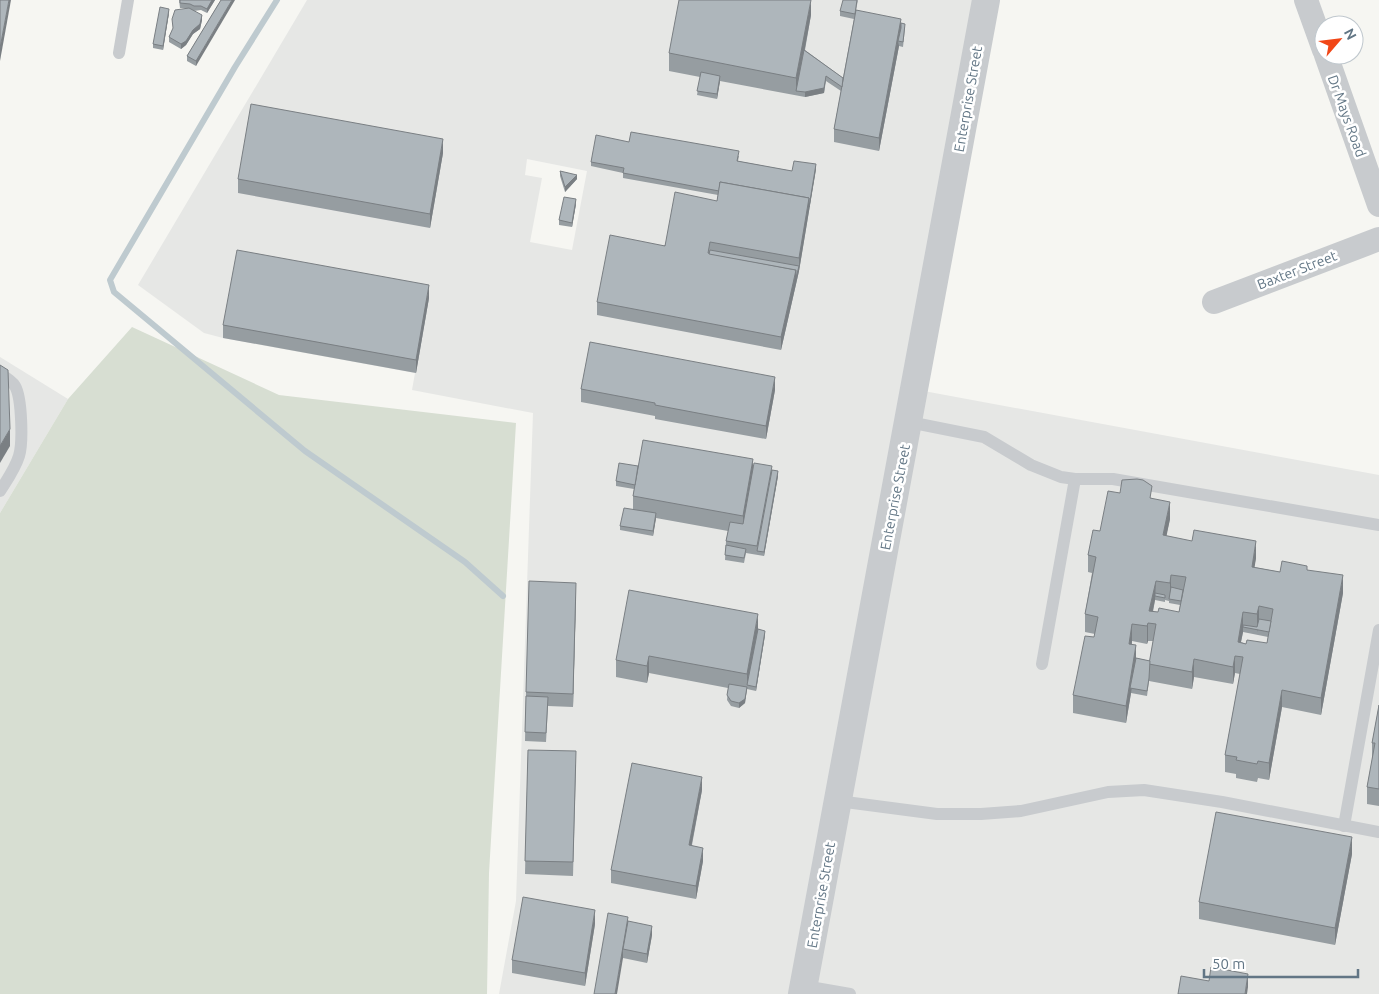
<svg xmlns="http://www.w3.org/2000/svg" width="1379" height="994" font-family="Ubuntu,sans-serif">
<rect width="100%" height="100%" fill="#f6f6f2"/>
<g fill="#e6e7e5" fill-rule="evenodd">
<path d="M307 0H985L913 389 1379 475V994H499L516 901 533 413 412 390 415 373 223 338 204 333 138 285ZM527 159 587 171 572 250 530 242 542 178 525 175Z"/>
<polygon points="0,357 68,399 0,513"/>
</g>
<polygon fill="#d7ded2" points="132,327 279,395 516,423 489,873 487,994 0,994 0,513 68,399"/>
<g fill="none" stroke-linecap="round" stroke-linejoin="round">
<polyline stroke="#becacf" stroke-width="6" points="277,0 235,67 110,280 114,292 305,451 465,562 503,596"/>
<g stroke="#c8cbce" stroke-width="12">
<polyline points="119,53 128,0"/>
<path d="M0 374C5 377 12 381 15 386 22 398 23 443 19 456 15 469 7 480 0 491"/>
<polyline points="909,422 984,437 1031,465 1061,477 1075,479 1113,479 1379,525"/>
<polyline points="1042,664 1075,479"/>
<polyline points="838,801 937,814 981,814 1021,811 1108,792 1144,790 1222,802 1379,832"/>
<polyline points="1344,826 1379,630"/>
<polyline points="804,986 850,994"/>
</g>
<g stroke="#c8cbce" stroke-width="24">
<polyline points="1306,0 1324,50"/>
<polyline points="1326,55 1379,205"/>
<polyline points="1214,302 1379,239"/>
</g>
<polyline stroke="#c8cbce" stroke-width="28" points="802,994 986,0"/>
</g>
<g fill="#969da1" fill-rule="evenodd">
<polygon points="179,0 215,0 207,13 201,10 194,11 202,20 200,29 193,34 186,45 181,49 169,42 169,37 186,8 180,8"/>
<polygon points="221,0 196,66 187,61 187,56"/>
<polygon points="858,0 856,10 901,23 905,28 903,47 899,46 879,151 834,142 834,129 841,91 826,81 824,93 805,97 720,81 717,99 697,95 700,77 669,71 669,53 811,15 805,50 843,78 854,19 840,16 840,11"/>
<polygon points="169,13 163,50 153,48 153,44"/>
<polygon points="629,142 739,156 738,161 792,171 816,169 799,271 781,350 597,315 597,302 717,201 718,195 623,178 623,173 591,166 591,162"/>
<polygon points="443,153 430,228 238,193 238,179"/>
<polygon points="560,171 577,179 565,192 560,176"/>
<polygon points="576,204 572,227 559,225 559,220"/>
<polygon points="429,298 416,373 223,338 223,325"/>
<polygon points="581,389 775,390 766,439 655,419 655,416 581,402"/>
<polygon points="638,466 753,467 772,470 778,476 764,556 746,553 744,563 725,560 726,541 728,531 656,518 653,536 620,530 620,526 633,509 633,496 634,489 616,486 616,481"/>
<path d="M1120 493 1152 498 1170 519 1166 536 1256 558 1254 567 1280 572 1307 570 1343 593 1321 715 1282 707 1269 780 1258 778 1257 782 1236 778V774L1225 772V755L1240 674 1235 673 1233 684 1194 677 1192 689 1149 681 1147 696 1131 693 1126 723 1073 713V695L1095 634 1085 632V614L1092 573 1088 572V555ZM1155 600 1165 602V600L1169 601V603L1180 605 1179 612H1153ZM1243 632 1268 637 1267 643 1246 644 1241 642ZM1132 641 1147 644 1148 641H1153L1150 661 1136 658 1132 645Z"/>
<polygon points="576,596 573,707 548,706 546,742 525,741 526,692"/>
<polygon points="758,629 765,635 756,691 747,689 745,703 739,708 731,706 727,700 728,688 649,673 647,683 616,677 616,660"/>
<polygon points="1379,705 1379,806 1367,804 1367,787 1372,760 1372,743"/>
<polygon points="528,750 576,765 573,876 525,874"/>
<polygon points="702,790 692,845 703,861 696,899 611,883 611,870"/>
<polygon points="1352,854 1335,945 1199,919 1199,902"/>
<polygon points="628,921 652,935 647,963 623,958 594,994"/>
<polygon points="595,924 585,986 512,973 512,960"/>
</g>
<g fill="#7a7f83">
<polygon points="9,0 11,0 0,61 0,48"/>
<polygon points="212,0 215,0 207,13 207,9"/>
<polygon points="232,0 235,0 196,66 196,61"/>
<polygon points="811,0 811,15 797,91 796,91 796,78"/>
<polygon points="169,9 169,13 163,50 163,46"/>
<polygon points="202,15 202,20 200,29 193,34 186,45 181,49 181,44"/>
<polygon points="901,19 901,32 898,41 899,46 879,151 879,138"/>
<polygon points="720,76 720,81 717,99 717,94"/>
<polygon points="826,76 824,93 805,97 805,92"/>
<polygon points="443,139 443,153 430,228 430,214"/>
<polygon points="816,164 816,169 799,271 781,350 781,337 796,270 799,266 799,258 809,198"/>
<polygon points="577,175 577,179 565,192 565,187"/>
<polygon points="576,199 576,204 572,227 572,223"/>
<polygon points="429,285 429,298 416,373 416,360"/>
<polygon points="775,377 775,390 766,439 766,426"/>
<polygon points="10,429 10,446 0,463 0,446"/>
<polygon points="753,459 753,477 743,533 743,516"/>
<polygon points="778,471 778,476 764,556 764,552"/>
<polygon points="1170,502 1170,519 1163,553 1163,535"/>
<polygon points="656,513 656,518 653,536 653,531"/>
<polygon points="1256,541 1256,558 1252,584 1252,567"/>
<polygon points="1171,575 1171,592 1170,601 1170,583"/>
<polygon points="1343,575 1343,593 1321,715 1321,698"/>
<polygon points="1156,581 1155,600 1150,624 1149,611"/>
<polygon points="576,583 576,596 573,707 573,694"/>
<polygon points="1259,606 1259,623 1257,632 1257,614"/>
<polygon points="1243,612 1243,632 1238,656 1238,642"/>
<polygon points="758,614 758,632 747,685 747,692 747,674"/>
<polygon points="1148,623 1148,641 1147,644 1147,626"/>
<polygon points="1132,624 1132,641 1129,662 1129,644"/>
<polygon points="765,631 765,635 756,691 756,687"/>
<polygon points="1136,645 1136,663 1126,723 1126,706"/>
<polygon points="649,656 649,673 647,683 647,666"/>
<polygon points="1235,656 1235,673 1233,684 1233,667"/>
<polygon points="1194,659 1194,677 1192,689 1192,672"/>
<polygon points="747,687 745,703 739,708 739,703"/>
<polygon points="1282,690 1282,707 1269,780 1269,763"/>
<polygon points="702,777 702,790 689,858 689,845"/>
<polygon points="1352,837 1352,854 1335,945 1335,928"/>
<polygon points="703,848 703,861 696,899 696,886"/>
<polygon points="595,910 595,924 585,986 585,973"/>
<polygon points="628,917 628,930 623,949 623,958 617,994 615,994"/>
<polygon points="652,926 652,935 647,963 647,954"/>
<polygon points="1248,974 1248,987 1247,994 1245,994"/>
</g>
<g fill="#aeb6bb" stroke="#7a7f83" fill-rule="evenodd">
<polygon points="0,0 9,0 0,48"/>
<polygon points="180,0 212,0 207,9 201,6 194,6 190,4 180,3"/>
<polygon points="221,0 232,0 196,61 187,56"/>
<polygon points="679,0 811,0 796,78 669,53"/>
<polygon points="843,0 857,0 855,14 840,11"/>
<polygon points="160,7 169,9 163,46 153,44"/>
<polygon points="189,8 202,15 200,24 193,30 186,41 181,44 169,37 173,28 172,19 175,10"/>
<polygon points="856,10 901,19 879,138 834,129"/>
<polygon points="901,23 905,24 903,42 898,41 901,28"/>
<polygon points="804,50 843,78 842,87 826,76 824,88 805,92 796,91"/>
<polygon points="701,72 720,76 717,94 697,91"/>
<polygon points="251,104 443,139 430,214 238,179"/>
<polygon points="631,132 739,151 737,161 792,171 794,161 816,164 809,207 809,198 720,182 719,191 623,173 624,168 591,162 596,135 629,142"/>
<polygon points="560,171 577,175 565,187"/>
<polygon points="720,182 809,198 799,258 710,242 708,253 796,270 781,337 597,302 610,235 665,246 675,192 717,201"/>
<polygon points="564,197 576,199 572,223 559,220"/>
<polygon points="237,250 429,285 416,360 223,325"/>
<polygon points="710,250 799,266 796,278 796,270 709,254"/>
<polygon points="590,342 775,377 766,426 655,405 655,403 581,389"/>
<polygon points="0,365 8,370 10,429 0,446"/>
<polygon points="643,440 753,459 743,516 633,496"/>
<polygon points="619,463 638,466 635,485 616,481"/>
<polygon points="754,463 772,466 757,546 726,541 730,522 743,524"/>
<polygon points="772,470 778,471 764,552 757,551"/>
<path d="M1137 479 1143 480 1152 486 1150 498 1170 502 1163 535 1192 541 1194 530 1256 541 1252 567 1280 572 1282 561 1307 566V570L1343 575 1321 698 1282 690 1269 763 1258 761 1257 764 1236 760 1237 757 1225 755 1243 657 1235 656 1233 667 1194 659 1192 672 1149 664 1156 624 1148 623 1147 626 1132 624 1129 644 1136 645 1126 706 1073 695 1085 636 1094 637 1098 617 1085 614 1096 557 1088 555 1093 530 1100 531 1108 491 1120 493 1122 480ZM1171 575 1186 577 1179 612 1159 608 1158 612 1149 611 1156 581 1170 583ZM1259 606 1273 609 1267 643 1247 640 1246 644 1238 642 1243 612 1257 614Z"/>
<polygon points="624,508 656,513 653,531 620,526"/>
<polygon points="726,545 746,549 744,558 725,555"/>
<polygon points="529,581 576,583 573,694 526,692"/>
<polygon points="1171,587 1183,590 1181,601 1169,599"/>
<polygon points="629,590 758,614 747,674 649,656 647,666 616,660"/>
<polygon points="1155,593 1165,595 1165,598 1155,596"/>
<polygon points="1259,619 1271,621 1269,632 1243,627 1243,625 1257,627"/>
<polygon points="758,629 765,631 756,687 747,685"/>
<polygon points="1136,658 1150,661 1149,678 1147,691 1130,688"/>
<polygon points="729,684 747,687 745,699 739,703 731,701 727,695"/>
<polygon points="526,696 548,697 546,733 525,732"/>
<polygon points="1379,705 1379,789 1367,787 1375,743 1372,743"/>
<polygon points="528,750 576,751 573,862 525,861"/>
<polygon points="632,763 702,777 689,845 703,848 696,886 611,870"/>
<polygon points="1216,812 1352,837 1335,928 1199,902"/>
<polygon points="523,897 595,910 585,973 512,960"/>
<polygon points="608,913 628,917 615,994 594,994"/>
<polygon points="628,921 652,926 647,954 623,949"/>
<polygon points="1211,967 1248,974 1245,994 1178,994 1181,976 1209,981"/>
</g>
<g text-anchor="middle" stroke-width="5" stroke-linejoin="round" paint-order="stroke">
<g font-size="14" fill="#627685" stroke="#fff">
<text transform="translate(968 99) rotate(-80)" y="5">Enterprise Street</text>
<text transform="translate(1347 116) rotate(70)" y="5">Dr Mays Road</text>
<text transform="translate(1297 270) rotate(-21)" y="5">Baxter Street</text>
<text transform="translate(895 497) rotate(-79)" y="5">Enterprise Street</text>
<text transform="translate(821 895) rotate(-80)" y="5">Enterprise Street</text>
</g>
</g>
<g transform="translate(1339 40) rotate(62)"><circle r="24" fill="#ffffff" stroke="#c0c8ce"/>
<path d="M0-4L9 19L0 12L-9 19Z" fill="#f14717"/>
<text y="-8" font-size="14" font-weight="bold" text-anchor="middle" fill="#627685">N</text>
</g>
<path d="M1204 969v8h154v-8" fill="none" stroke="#627685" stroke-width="2.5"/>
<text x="1212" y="969" font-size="15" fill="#627685" stroke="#ffffff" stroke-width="4" paint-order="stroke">50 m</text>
</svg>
